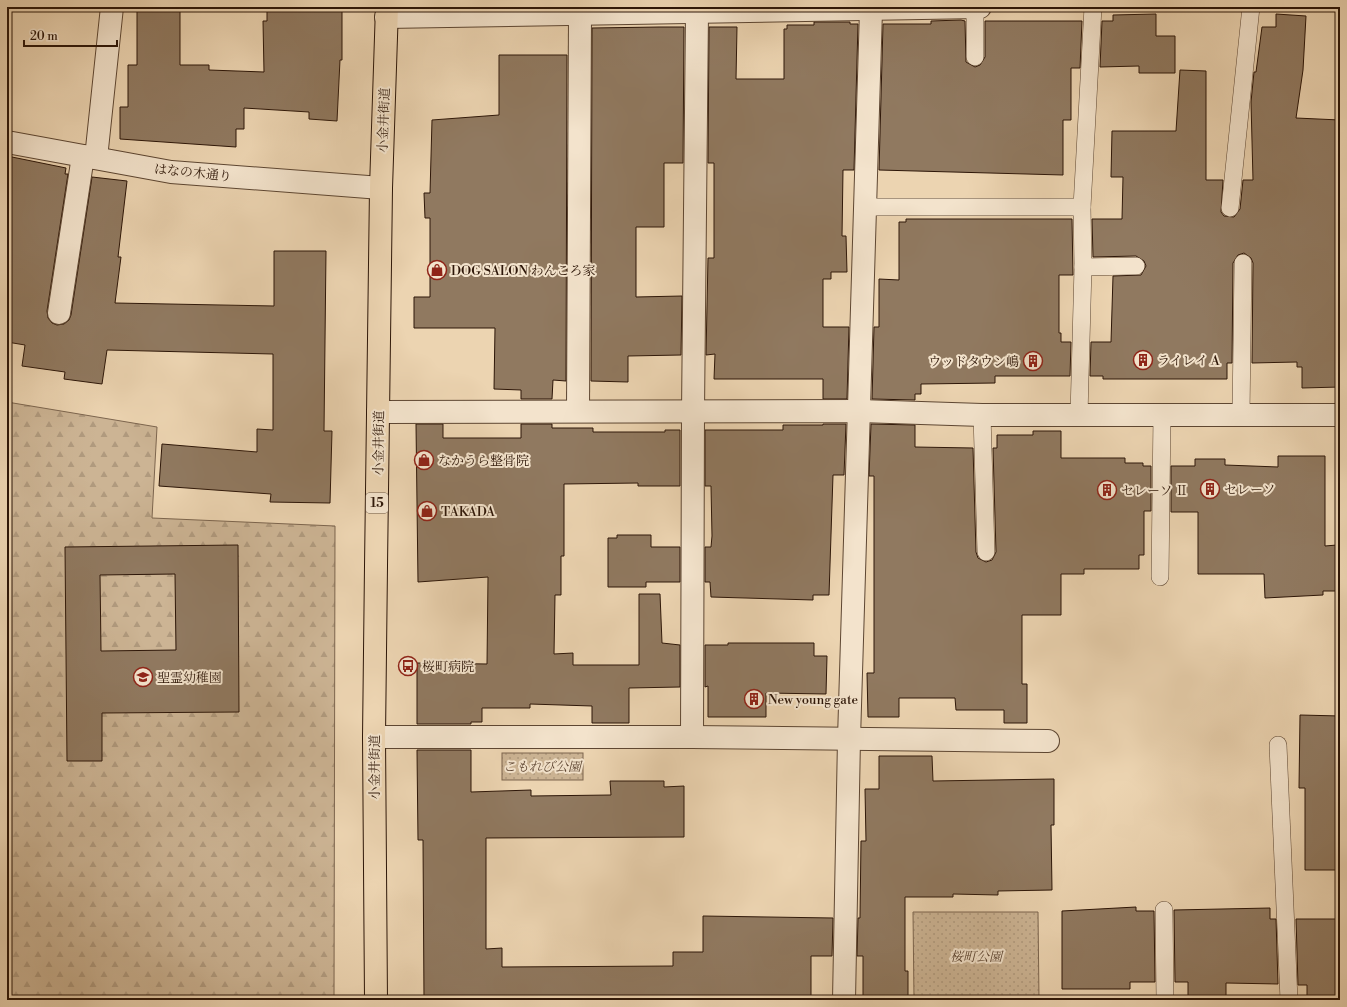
<svg xmlns="http://www.w3.org/2000/svg" width="1347" height="1007" font-family="'Libre Bodoni','Noto Serif JP',serif">
<defs>
<pattern id="grass-dots" width="8" height="8" patternUnits="userSpaceOnUse"><rect width="8" height="8" fill="#ccb494"/><path d="M2 2h.1M6 6h.1" fill="none" stroke="#b09a7e" stroke-width="1.8" stroke-linecap="round"/></pattern>
<pattern id="forest-firs" width="22" height="20" patternUnits="userSpaceOnUse"><rect width="22" height="20" fill="#ccb494"/><path d="M5 1l3.5 6h-7zM16 11l3.5 6h-7z" fill="#b09a7e"/></pattern>
</defs>
<rect width="100%" height="100%" fill="#ecd4b1"/>
<filter id="stains"><feTurbulence type="fractalNoise" baseFrequency=".005" numOctaves="4"/><feColorMatrix values="0 0 0 0 .2 0 0 0 0 .09 0 0 0 0 .02 0 0 0 .5 -.17"/></filter>
<radialGradient id="worn" r=".72"><stop offset=".6" stop-color="#630" stop-opacity="0"/><stop offset="1" stop-color="#630" stop-opacity=".3"/></radialGradient>
<g fill="url(#grass-dots)" stroke="#7c654e">
<rect x="502" y="753" width="81" height="27"/>
<polygon points="913,912 1038,912 1039,1000 914,1000"/>
</g>
<polygon fill="url(#forest-firs)" stroke="#7c654e" points="7,402 157,427 152,518 335,526 334,1000 7,1000"/>
<g fill="#907960" stroke="#2d1608" fill-rule="evenodd">
<polygon points="267,7 325,7 342,9 342,60 340,60 337,121 309,119 309,112 244,108 244,129 236,129 236,147 120,139 120,107 128,107 128,65 137,65 137,9 180,9 180,65 209,65 209,70 264,72 263,21 267,21"/>
<polygon points="1156,14 1156,36 1175,36 1175,73 1139,73 1139,66 1100,67 1102,21 1113,21 1113,15"/>
<polygon points="1276,14 1306,16 1303,70 1296,118 1340,120 1340,387 1302,388 1302,367 1297,367 1297,362 1252,363 1253,263 1251,258 1244,253 1238,255 1233,263 1232,363 1227,363 1227,379 1103,379 1103,376 1090,376 1091,342 1111,342 1113,276 1141,275 1146,266 1144,261 1136,256 1093,257 1092,219 1122,219 1123,177 1111,177 1112,131 1176,131 1180,70 1206,71 1206,180 1223,180 1221,212 1224,216 1234,217 1240,209 1243,180 1253,180 1251,102 1254,72 1256,72 1262,27 1276,27"/>
<polygon points="961,20 965,21 966,62 975,67 980,65 985,57 985,21 1082,21 1080,68 1071,68 1071,120 1063,120 1063,175 879,170 883,24 931,24 931,21"/>
<polygon points="814,22 850,22 850,24 858,24 854,170 843,170 842,236 846,236 847,272 831,272 831,279 823,279 823,327 849,327 847,399 823,399 823,379 714,379 715,354 706,355 708,258 714,258 714,163 708,163 709,27 737,27 736,79 784,79 784,29 787,29 787,25 814,25"/>
<polygon points="659,27 684,27 683,163 664,163 664,227 636,227 636,297 682,296 681,355 628,356 628,382 591,381 592,28"/>
<polygon points="499,55 567,55 566,381 553,380 552,399 521,399 521,390 494,389 495,328 414,328 414,297 430,297 430,218 425,218 424,193 430,193 432,120 499,115"/>
<polygon points="7,156 66,168 65,174 68,174 47,311 48,318 52,323 57,325 64,324 69,320 71,315 92,177 127,181 118,257 121,257 115,303 274,306 274,251 326,251 324,431 332,431 330,503 270,502 271,494 159,486 162,444 257,452 257,429 273,430 273,354 107,350 102,384 64,379 65,372 22,366 25,345 7,342"/>
<polygon points="906,219 1072,219 1073,275 1059,275 1059,333 1061,333 1061,342 1071,342 1070,376 995,376 995,383 921,384 921,394 915,394 915,400 872,399 874,327 879,327 879,279 899,280 899,222 906,222"/>
<polygon points="416,424 443,424 443,438 521,438 521,424 552,424 552,428 593,428 593,432 665,432 665,430 680,430 680,486 638,486 638,483 564,484 564,556 561,556 561,595 555,595 554,654 573,653 573,665 639,665 639,594 660,594 662,643 680,645 680,687 629,688 629,723 592,723 592,706 530,704 530,708 482,708 482,722 471,722 471,724 417,724 417,663 487,664 488,577 418,582"/>
<polygon points="823,424 846,424 844,475 833,475 829,595 813,595 813,600 711,597 710,582 705,582 705,547 711,547 712,536 711,486 705,486 705,430 783,430 783,425 823,425"/>
<polygon points="871,424 915,425 915,447 973,448 976,552 978,558 986,562 992,560 996,552 993,448 997,448 997,435 1033,435 1033,431 1061,431 1061,458 1125,458 1125,463 1143,463 1143,466 1151,466 1151,511 1144,511 1144,555 1139,555 1139,569 1084,569 1084,574 1061,574 1061,615 1022,615 1022,684 1027,684 1027,723 1004,723 1004,710 956,710 955,698 899,698 899,717 868,717 867,673 874,673 874,476 869,476"/>
<polygon points="1278,456 1325,456 1325,546 1337,545 1340,591 1323,591 1323,595 1265,598 1264,574 1198,574 1198,512 1171,512 1171,466 1195,466 1195,459 1225,459 1225,465 1278,467"/>
<polygon points="617,535 651,535 651,547 680,547 680,582 646,582 646,587 608,587 608,538 617,538"/>
<path d="M238 545 239 712 102 713V761H67L65 547ZM175 574 176 650 101 651 100 575Z"/>
<polygon points="728,643 814,643 814,656 827,656 826,694 766,693 766,717 708,717 708,686 705,687 705,645 728,645"/>
<polygon points="1300,715 1340,716 1340,870 1305,870 1305,788 1299,788"/>
<polygon points="417,750 471,750 471,792 531,790 531,796 611,795 610,781 664,781 664,787 684,786 684,837 486,838 486,949 502,948 502,967 673,966 673,952 703,952 703,916 833,918 832,956 811,956 811,1000 424,1000 423,840 418,840"/>
<polygon points="879,756 932,756 933,781 1054,779 1054,825 1051,825 1052,890 998,891 998,895 953,894 953,897 905,897 905,971 908,971 908,1000 863,1000 863,956 857,956 858,918 860,918 861,841 866,841 865,789 879,789"/>
<polygon points="1136,907 1136,911 1154,911 1155,982 1130,982 1130,989 1062,989 1062,911"/>
<polygon points="1270,908 1270,919 1276,919 1278,984 1226,983 1226,1000 1188,1000 1188,982 1175,982 1174,910"/>
<polygon points="1296,919 1338,919 1337,958 1340,958 1340,1000 1307,1000 1307,985 1298,985"/>
</g>
<g fill="none" stroke-linecap="round" stroke-linejoin="round">
<defs>
<g id="lane">
<polyline points="975,7 975,57"/>
<polyline points="866,207 1082,207"/>
<polyline points="1230,208 1251,7"/>
<polyline points="1083,267 1136,266"/>
<polyline points="982,415 986,552"/>
<polyline points="1079,415 1083,267 1082,207 1093,7"/>
<polyline points="1241,415 1243,263"/>
<polyline points="1160,577 1162,415"/>
<polyline points="1278,745 1289,1000"/>
<polyline points="1164,910 1165,1000"/>
</g>
<g id="street">
<polyline points="386,17 980,7"/>
<polyline points="7,142 171,172 381,188"/>
<polyline points="96,158 112,7"/>
<polyline points="59,313 83,156"/>
<polyline points="578,411 580,15"/>
<polyline points="378,412 860,411 982,415 1340,415"/>
<polyline points="374,737 692,737 1048,741"/>
<polyline points="692,737 693,412 697,12"/>
<polyline points="844,1000 849,739 871,10"/>
</g>
<polyline id="primary" points="376,1000 374,737 376,566 381,188 387,7"/>
</defs>
<use href="#lane" stroke="#5d4632" stroke-width="18"/>
<use href="#street" stroke="#5d4632" stroke-width="24"/>
<use href="#primary" stroke="#2d1608" stroke-width="24"/>
<use href="#lane" stroke="#f3e3cc" stroke-width="17"/>
<use href="#street" stroke="#f3e3cc" stroke-width="22"/>
<use href="#primary" stroke="#ecd4b1" stroke-width="22"/>
</g>
<defs>
<symbol id="shop-ring" viewBox="-11 -11 22 22"><circle r="9.5" fill="#f3e3cc" stroke="#8f2418" stroke-width="1.5"/><path d="M-5-2.5h2.3a2.7 3.5 0 0 1 5.4 0H5L5.5 6h-11ZM-1.5-2.5h3a1.5 2.3 0 0 0-3 0Z" fill="#8f2418"/></symbol>
<symbol id="building-ring" viewBox="-11 -11 22 22"><circle r="9.5" fill="#f3e3cc" stroke="#8f2418" stroke-width="1.5"/><path d="M-4-6H4V6H1V3H-1V6H-4ZM-2.5-4.3h1.7v1.8h-1.7ZM.8-4.3h1.7v1.8H.8ZM-2.5-1h1.7V.8h-1.7ZM.8-1h1.7V.8H.8Z" fill="#8f2418"/></symbol>
<symbol id="bus-ring" viewBox="-11 -11 22 22"><circle r="9.5" fill="#f3e3cc" stroke="#8f2418" stroke-width="1.5"/><path d="M-5-6H5V4H4V6H2V4H-2V6H-4V4H-5ZM-3.5-4V0h7V-4ZM-3.5 1.2v1.5H-2V1.2ZM2 1.2v1.5H3.5V1.2Z" fill="#8f2418"/></symbol>
<symbol id="school-ring" viewBox="-11 -11 22 22"><circle r="9.5" fill="#f3e3cc" stroke="#8f2418" stroke-width="1.5"/><path d="M0-5L7-2L0 1L-7-2ZM-4 1L0 2.5L4 1V4Q0 6-4 4Z" fill="#8f2418"/></symbol>
</defs>
<g fill-rule="evenodd">
<use href="#shop-ring" x="426" y="259" width="22" height="22"/>
<use href="#building-ring" x="1132" y="349" width="22" height="22"/>
<use href="#building-ring" x="1022" y="350" width="22" height="22"/>
<use href="#shop-ring" x="413" y="449" width="22" height="22"/>
<use href="#building-ring" x="1199" y="478" width="22" height="22"/>
<use href="#building-ring" x="1096" y="479" width="22" height="22"/>
<use href="#shop-ring" x="416" y="500" width="22" height="22"/>
<use href="#bus-ring" x="397" y="655" width="22" height="22"/>
<use href="#school-ring" x="132" y="666" width="22" height="22"/>
<use href="#building-ring" x="743" y="688" width="22" height="22"/>
</g>
<g text-anchor="middle" stroke-width="4" stroke-linejoin="round" paint-order="stroke">
<rect fill="#f3e3cc" stroke="#685443" stroke-width="1" x="366" y="493" width="22" height="20" rx="3"/>
<g font-size="12" font-weight="bold" fill="#2d1608">
<text x="377" y="507">15</text>
</g>
<g font-size="13" fill="#2d1608" stroke="#f3e3cc">
<text transform="translate(383 120) rotate(-88)" y="5">小金井街道</text>
<text transform="translate(193 172) rotate(6)" y="5">はなの木通り</text>
<text transform="translate(378 443) rotate(-89)" y="5">小金井街道</text>
<text transform="translate(374 767) rotate(-90)" y="5">小金井街道</text>
</g>
<g font-size="13" fill="#2d1608" stroke="#f3e3cc" text-anchor="start">
<text x="451" y="275">DOG SALON わんころ家</text>
<text x="1157" y="365">ライレイ A</text>
<text x="1019" y="366" text-anchor="end">ウッドタウン嶋</text>
<text x="438" y="465">なかうら整骨院</text>
<text x="1224" y="494">セレーソ</text>
<text x="1121" y="495">セレーソ Ⅱ</text>
<text x="441" y="516">TAKADA</text>
<text x="422" y="671">桜町病院</text>
<text x="157" y="682">聖霊幼稚園</text>
<text x="768" y="704">New young gate</text>
</g>
<g font-size="13" font-style="italic" fill="#5d4532" stroke="#f3e3cc">
<text x="542" y="771">こもれび公園</text>
<text x="976" y="961">桜町公園</text>
</g>
</g>
<rect width="1347" height="1007" fill="none" stroke="#ecd4b1" stroke-width="24"/>
<rect x="8" y="8" width="1331" height="991" fill="none" stroke="#2d1608" stroke-width="2"/>
<rect x="12" y="12" width="1323" height="983" fill="none" stroke="#2d1608"/>
<path d="M24 40v6h93v-6" fill="none" stroke="#2d1608" stroke-width="2"/>
<text x="30" y="40" font-size="12" fill="#2d1608" stroke="#f3e3cc" stroke-width="3" paint-order="stroke">20 m</text>
<rect width="100%" height="100%" filter="url(#stains)"/>
<rect width="100%" height="100%" fill="url(#worn)"/>
</svg>
